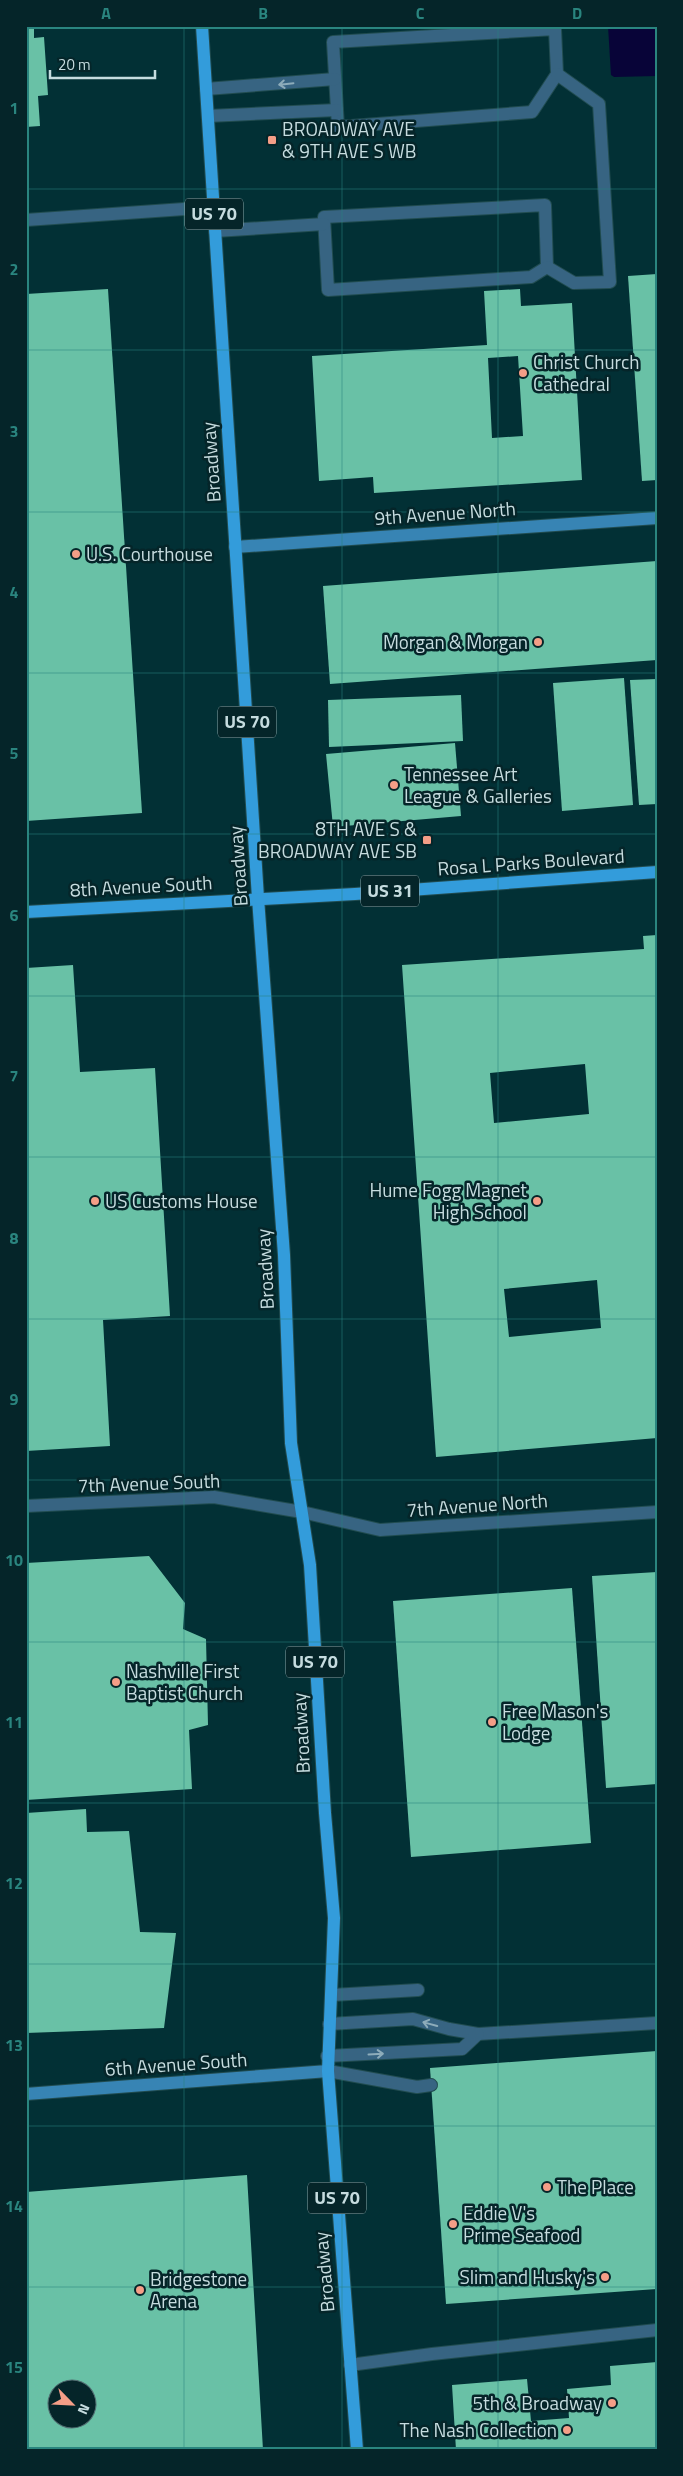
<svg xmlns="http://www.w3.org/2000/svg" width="683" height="2476" font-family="'Titillium Web',sans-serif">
<rect width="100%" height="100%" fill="#023035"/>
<polygon fill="#080438" points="608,26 657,26 657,76 614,77 611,75"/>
<g fill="#69c1a6" fill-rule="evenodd">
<polygon points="26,26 34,26 34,38 44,37 48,95 38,96 40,126 26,127"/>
<polygon points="657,274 657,480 642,481 628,276"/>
<polygon points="108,289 142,813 26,821 26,294"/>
<path d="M520 289 521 306 572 303 582 480 374 493 373 477 319 481 312 356 487 345 484 291ZM518 356 523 436 492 438 488 358Z"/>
<polygon points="657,561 657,660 330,684 323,586"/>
<polygon points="624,678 633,805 562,811 553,683"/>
<polygon points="657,679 657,804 639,805 630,680"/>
<polygon points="461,695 463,741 329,747 328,700"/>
<polygon points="455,743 461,816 333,827 326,754"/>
<path d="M657 935V1438L436 1457 402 965 644 949 643 936ZM585 1064 589 1114 494 1123 490 1073ZM597 1280 601 1328 509 1337 504 1289Z"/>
<polygon points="73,965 80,1072 155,1068 170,1316 103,1320 110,1446 26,1451 26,968"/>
<polygon points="149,1556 185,1603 183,1629 206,1639 208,1725 189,1730 192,1789 26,1800 26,1563"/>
<polygon points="657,1572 657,1784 606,1788 592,1576"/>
<polygon points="572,1588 591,1843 411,1857 393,1601"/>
<polygon points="86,1809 87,1832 129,1831 140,1932 176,1933 164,2028 26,2033 26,1813"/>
<polygon points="657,2051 657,2289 446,2304 430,2068"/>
<path d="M247 2175 263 2450H26V2192ZM58 2388H88V2418H58Z"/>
<polygon points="657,2362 657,2450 456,2450 452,2385 527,2379 531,2421 569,2418 567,2389 611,2385 610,2366"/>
</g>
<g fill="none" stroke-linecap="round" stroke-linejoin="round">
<defs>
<g id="lane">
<polygon points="555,29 557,74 532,112 338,127 333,42"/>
<polyline points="206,89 335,79"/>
<polyline points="208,116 337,110"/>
<polygon points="545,205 547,267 531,277 328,290 324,217"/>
<polyline points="215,231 324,224"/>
<polyline points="547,267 574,283 610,282 599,104 557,74"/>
<polyline points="332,1995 418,1990"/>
<polyline points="329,2024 413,2019 449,2029 478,2034 657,2023"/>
<polyline points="327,2056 462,2049 478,2034"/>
<polyline points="328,2071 417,2087 431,2085"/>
</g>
<g id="street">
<polyline points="26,220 213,207"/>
<polyline points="26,1506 214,1497 302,1512 380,1530 657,1512"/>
<polyline points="350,2365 432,2354 657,2330"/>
</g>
<g id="secondary">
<polyline points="235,547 657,518"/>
<polyline points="26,2094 328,2071"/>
</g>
<g id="primary">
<polyline points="202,26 258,898 284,1255 291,1443 310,1565 325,1813 334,1918 328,2071 357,2450"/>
<polyline points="26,912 355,894 657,872"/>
</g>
</defs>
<use href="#lane" stroke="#214c50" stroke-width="14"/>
<use href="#street" stroke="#214c50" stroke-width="14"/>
<use href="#secondary" stroke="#214c50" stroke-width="14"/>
<use href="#primary" stroke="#214c50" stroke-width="14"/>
<use href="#lane" stroke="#376482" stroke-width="12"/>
<use href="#street" stroke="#376482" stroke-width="12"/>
<use href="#secondary" stroke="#3784b4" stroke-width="12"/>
<use href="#primary" stroke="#339cdb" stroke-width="12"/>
</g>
<defs><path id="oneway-shaft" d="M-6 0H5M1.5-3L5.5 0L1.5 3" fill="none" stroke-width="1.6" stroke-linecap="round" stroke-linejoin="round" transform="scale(1.25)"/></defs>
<g stroke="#8dacba">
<use href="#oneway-shaft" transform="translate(286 84) rotate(174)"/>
<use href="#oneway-shaft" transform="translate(430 2024) rotate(-165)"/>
<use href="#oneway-shaft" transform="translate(376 2054) rotate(-3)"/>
</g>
<path fill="none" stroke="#2a857f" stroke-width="1" stroke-opacity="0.55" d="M184 26V2450M342 26V2450M498 26V2450M26 189H657M26 350H657M26 512H657M26 673H657M26 834H657M26 996H657M26 1157H657M26 1319H657M26 1480H657M26 1642H657M26 1803H657M26 1964H657M26 2126H657M26 2287H657"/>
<g fill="#f49e87" stroke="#052529" stroke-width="2">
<rect x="267" y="135" width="10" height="10" rx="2.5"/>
<circle cx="523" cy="373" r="5"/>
<circle cx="76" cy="554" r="5"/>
<circle cx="538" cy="642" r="5"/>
<circle cx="394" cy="785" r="5"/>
<rect x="422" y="835" width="10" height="10" rx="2.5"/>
<circle cx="95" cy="1201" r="5"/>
<circle cx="537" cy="1201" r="5"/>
<circle cx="116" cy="1682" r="5"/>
<circle cx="492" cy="1722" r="5"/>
<circle cx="547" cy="2187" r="5"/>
<circle cx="453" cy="2224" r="5"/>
<circle cx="605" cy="2277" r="5"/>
<circle cx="140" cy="2290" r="5"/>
<circle cx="612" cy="2403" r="5"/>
<circle cx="567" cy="2430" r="5"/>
</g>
<g text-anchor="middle" stroke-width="5" stroke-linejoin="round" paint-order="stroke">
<g fill="#052529" stroke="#8ca5a8" stroke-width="1">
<rect x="185" y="198.5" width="58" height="31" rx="4"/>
<rect x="218" y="706.5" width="58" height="31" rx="4"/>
<rect x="361" y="875.5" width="58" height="31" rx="4"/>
<rect x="286" y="1646.5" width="58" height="31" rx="4"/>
<rect x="308" y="2182.5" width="58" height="31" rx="4"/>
</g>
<g font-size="18" font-weight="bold" fill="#c6dcdf">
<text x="214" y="220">US 70</text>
<text x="247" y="728">US 70</text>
<text x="390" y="897">US 31</text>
<text x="315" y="1668">US 70</text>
<text x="337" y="2204">US 70</text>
</g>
<g font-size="19" fill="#c6dcdf" stroke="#052529" text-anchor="start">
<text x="282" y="136">BROADWAY AVE<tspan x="282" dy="22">&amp; 9TH AVE S WB</tspan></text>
<text x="533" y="369">Christ Church<tspan x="533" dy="22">Cathedral</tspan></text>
<text x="86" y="561">U.S. Courthouse</text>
<text x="528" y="649" text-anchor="end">Morgan &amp; Morgan</text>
<text x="404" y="781">Tennessee Art<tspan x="404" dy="22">League &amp; Galleries</tspan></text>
<text x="417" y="836" text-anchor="end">8TH AVE S &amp;<tspan x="417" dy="22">BROADWAY AVE SB</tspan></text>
<text x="527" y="1197" text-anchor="end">Hume Fogg Magnet<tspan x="527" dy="22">High School</tspan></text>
<text x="105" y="1208">US Customs House</text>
<text x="126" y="1678">Nashville First<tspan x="126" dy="22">Baptist Church</tspan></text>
<text x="502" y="1718">Free Mason's<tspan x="502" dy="22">Lodge</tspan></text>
<text x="557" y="2194">The Place</text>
<text x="463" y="2220">Eddie V's<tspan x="463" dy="22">Prime Seafood</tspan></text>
<text x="595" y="2284" text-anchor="end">Slim and Husky's</text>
<text x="150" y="2286">Bridgestone<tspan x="150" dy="22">Arena</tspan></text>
<text x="602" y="2410" text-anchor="end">5th &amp; Broadway</text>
<text x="557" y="2437" text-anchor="end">The Nash Collection</text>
</g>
<g font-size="19" fill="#c6dcdf" stroke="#052529">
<text transform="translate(211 462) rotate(-94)" y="7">Broadway</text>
<text transform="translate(445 513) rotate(-4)" y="7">9th Avenue North</text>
<text transform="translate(531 862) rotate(-4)" y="7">Rosa L Parks Boulevard</text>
<text transform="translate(238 866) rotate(-94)" y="7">Broadway</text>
<text transform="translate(141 886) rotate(-3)" y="7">8th Avenue South</text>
<text transform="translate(265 1269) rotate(-93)" y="7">Broadway</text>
<text transform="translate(149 1483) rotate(-2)" y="7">7th Avenue South</text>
<text transform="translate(477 1505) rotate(-4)" y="7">7th Avenue North</text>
<text transform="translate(301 1733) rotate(-93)" y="7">Broadway</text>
<text transform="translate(176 2064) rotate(-4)" y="7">6th Avenue South</text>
<text transform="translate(324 2272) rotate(-95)" y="7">Broadway</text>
</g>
</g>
<rect width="683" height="2476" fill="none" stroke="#052529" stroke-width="55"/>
<g transform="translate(72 2404) rotate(114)"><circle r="24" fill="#052529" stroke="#526e72"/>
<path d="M0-4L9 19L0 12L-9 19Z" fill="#f49e87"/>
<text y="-8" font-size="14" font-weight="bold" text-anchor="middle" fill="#c6dcdf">N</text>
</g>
<path d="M50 70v8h105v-8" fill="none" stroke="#c6dcdf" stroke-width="2.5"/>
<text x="58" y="70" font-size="15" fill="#c6dcdf" stroke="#052529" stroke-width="4" paint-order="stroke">20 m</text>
<rect x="28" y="28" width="628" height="2420" fill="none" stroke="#2a857f" stroke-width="2"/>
<g font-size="16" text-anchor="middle" font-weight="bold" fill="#2a857f">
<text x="106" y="19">A</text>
<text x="263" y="19">B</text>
<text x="420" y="19">C</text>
<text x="577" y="19">D</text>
<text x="14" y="114">1</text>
<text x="14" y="275">2</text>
<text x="14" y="437">3</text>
<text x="14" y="598">4</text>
<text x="14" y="759">5</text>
<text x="14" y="921">6</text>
<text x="14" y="1082">7</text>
<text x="14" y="1244">8</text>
<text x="14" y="1405">9</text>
<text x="14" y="1566">10</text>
<text x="14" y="1728">11</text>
<text x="14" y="1889">12</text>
<text x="14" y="2051">13</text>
<text x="14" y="2212">14</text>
<text x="14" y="2373">15</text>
</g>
</svg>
